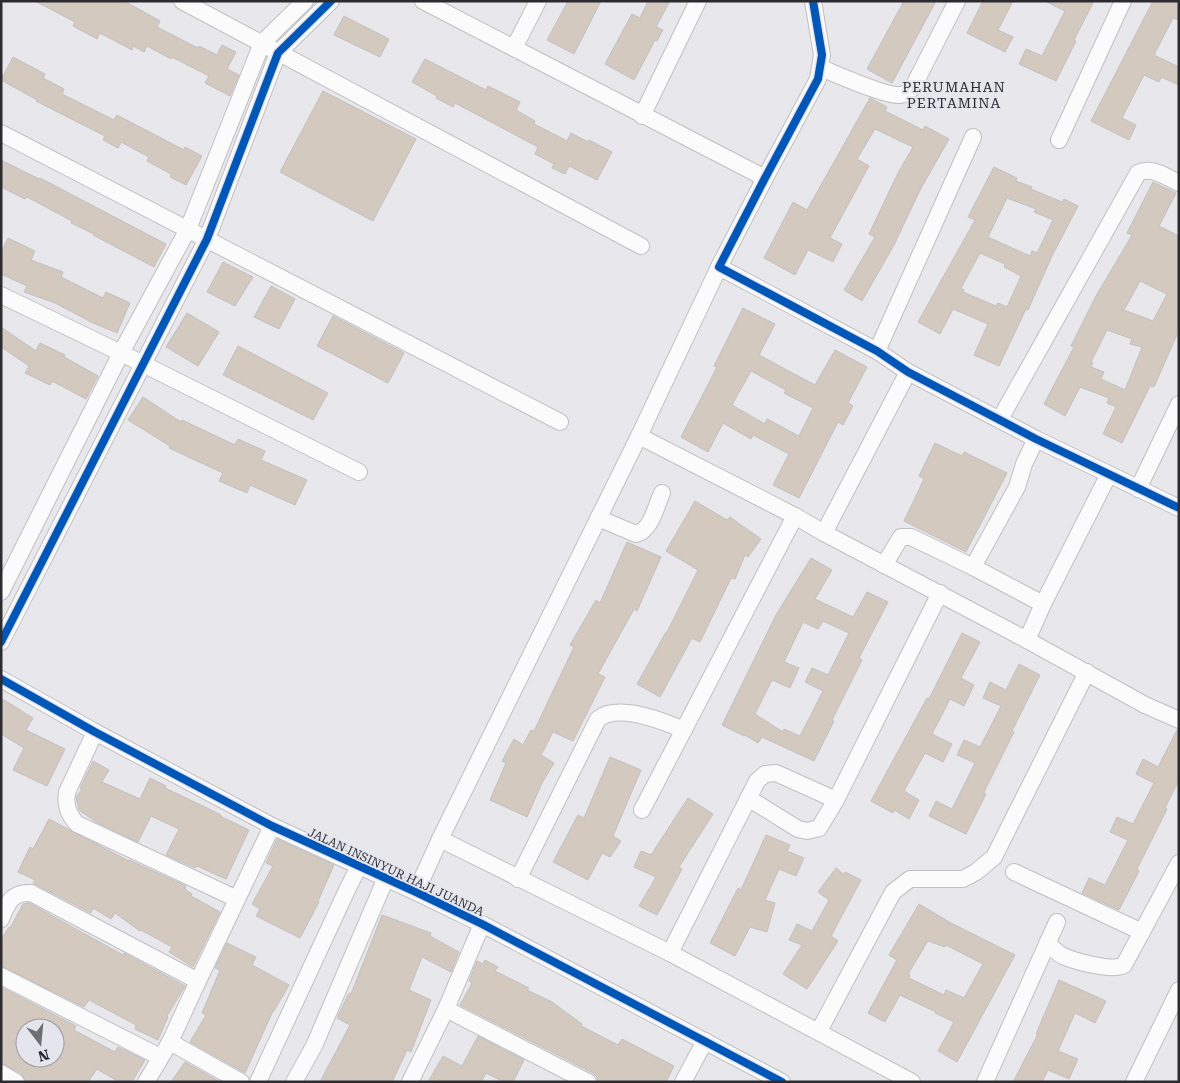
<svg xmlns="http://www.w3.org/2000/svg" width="1180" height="1083" font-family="'Roboto Serif',serif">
<rect width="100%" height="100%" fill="#e7e7ec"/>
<g fill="#d3c9bf" stroke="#c2c0c1" fill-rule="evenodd">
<polygon points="35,1 124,1 160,21 157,27 198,48 199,46 217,55 222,45 236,52 227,69 239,75 230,96 205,83 209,76 172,57 171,59 147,46 144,52 133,46 132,50 100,33 97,39 73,26 75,22"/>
<polygon points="568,1 601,1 574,54 547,40"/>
<polygon points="648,1 670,1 656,27 663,30 657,41 655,40 634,80 605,64 632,14 640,18"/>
<polygon points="904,1 936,1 892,83 867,69"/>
<polygon points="983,1 1013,1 998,30 1013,37 1005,52 967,33"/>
<polygon points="1045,1 1094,1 1074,40 1076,41 1056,81 1019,64 1026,49 1042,56 1065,11"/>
<polygon points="1153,1 1179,1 1179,20 1173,18 1154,55 1179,67 1179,85 1161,77 1159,82 1144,75 1122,118 1136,125 1129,140 1091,121"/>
<polygon points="344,16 389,39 380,57 334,35"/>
<polygon points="13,57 45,74 43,78 64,89 62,94 114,120 117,115 184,150 185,147 202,156 186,185 170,177 171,174 147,161 149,157 121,142 118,148 103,140 105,136 36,101 37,100 1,80"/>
<polygon points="425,59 486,90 488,86 520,102 516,110 535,121 534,124 567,141 571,133 588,142 589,140 612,152 597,180 569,166 565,174 552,168 554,164 535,154 538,147 455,103 453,107 436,98 437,96 412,82"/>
<polygon points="323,91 416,139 373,221 280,172"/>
<polygon points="870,98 887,107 885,111 923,130 925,126 949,139 920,190 894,245 862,301 844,290 875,237 869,234 898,173 913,147 875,129 857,159 869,166 830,238 842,244 833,262 808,250 795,275 764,258 793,202 807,210"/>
<polygon points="1,160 39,179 40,178 166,244 154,267 93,235 94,234 71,223 72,221 27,197 25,199 1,187"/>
<path d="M994 167 1017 178 1016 181 1032 187 1031 189 1062 202 1064 199 1078 206 1052 256 1028 310 1026 309 999 366 974 355 988 324 953 309 940 334 918 322 975 220 968 217ZM1007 198 1036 209 1034 212 1053 220 1037 253 1032 251 1030 256 988 237ZM980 253 1005 264 1004 267 1021 276 1007 307 998 303 996 306 963 292 964 290 961 288Z"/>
<path d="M1153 182 1176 193 1159 226 1179 236V330L1154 387 1150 386 1122 443 1103 434 1116 407 1107 403 1109 398 1080 387 1065 416 1044 404 1074 347 1071 346 1096 296 1132 235 1127 233ZM1140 281 1167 294 1153 321 1124 310ZM1107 330 1132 339 1130 344 1142 347 1125 390 1101 379 1104 372 1091 367 1093 363 1091 362Z"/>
<polygon points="8,238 35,251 31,260 63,272 61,277 103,298 106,292 130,303 117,333 93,323 55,303 24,292 27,286 1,274 1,253"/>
<polygon points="223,262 253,277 235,306 207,292"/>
<polygon points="271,286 295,299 279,329 254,317"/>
<path d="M743 308 775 324 759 355 815 385 835 350 867 367 848 403 853 406 843 425 838 422 799 498 773 485 789 454 753 435 751 439 723 423 708 452 681 437 717 367 714 366ZM751 371 786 390 784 393 813 408 799 436 767 419 765 424 732 405Z"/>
<polygon points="187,313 219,332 198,366 166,347"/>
<polygon points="333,316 404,353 388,383 317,346"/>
<polygon points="1,327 36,351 40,343 65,355 64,357 98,376 86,399 52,381 50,385 25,373 29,366 1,347"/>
<polygon points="238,346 328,393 313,420 223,375"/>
<polygon points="143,397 181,422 182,420 235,445 238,439 265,451 261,460 307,480 295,505 250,485 247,493 219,481 223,473 169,448 170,446 128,420"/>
<polygon points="935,443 962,456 964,452 1007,473 966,552 904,521 924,479 919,476"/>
<polygon points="695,501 727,520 730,517 761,539 748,557 745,555 735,579 731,578 700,642 692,638 660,697 637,684 666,632 667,632 698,570 666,551"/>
<polygon points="627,542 661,557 637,611 634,609 598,674 605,677 573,741 553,732 541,755 554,763 542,783 527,817 490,800 506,763 502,761 514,739 523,745 531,730 534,731 574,647 570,645 596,600 600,603"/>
<path d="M811 558 832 570 815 599 853 617 867 592 888 602 859 658 862 660 832 720 834 721 814 761 762 737 758 743 745 735 744 736 722 725 776 615ZM823 621 849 633 828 675 812 668 805 682 823 691 800 736 784 729 783 732 755 714 772 680 790 688 799 668 784 662 803 622 818 629Z"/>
<polygon points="962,633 980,642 961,678 974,685 964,706 950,699 932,734 952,744 943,762 925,753 904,791 919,800 909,819 894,810 893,813 871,801 927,698 929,699"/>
<polygon points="1019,664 1040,675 1012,731 1014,732 984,792 986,794 966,834 929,816 936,801 952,809 975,763 957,755 964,740 980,747 1001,706 983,698 990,682 1006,690"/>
<polygon points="1,698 33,718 26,730 65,749 47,786 13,770 24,748 1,734"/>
<polygon points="1177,730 1179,730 1179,780 1165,808 1167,809 1137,869 1139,871 1119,910 1082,893 1089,878 1105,885 1128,840 1110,832 1117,817 1133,824 1154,783 1136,774 1143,759 1158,767"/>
<polygon points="610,757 641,770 613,836 621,841 610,857 602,853 588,880 553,862 578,815 584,818"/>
<polygon points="93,761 109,770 102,782 140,799 150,778 166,786 165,788 205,807 221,815 220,816 249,830 226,879 197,866 195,868 166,855 179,829 151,816 138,842 96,822 79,810 76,797 82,789 80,788"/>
<polygon points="688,798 713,814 679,867 682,869 657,915 639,906 656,877 634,867 641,851 651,855"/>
<polygon points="49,819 129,861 129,860 186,886 185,889 192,894 191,896 220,912 193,967 169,952 172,947 141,930 140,931 115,913 111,919 93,908 91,913 33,883 35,880 18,872 30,847 33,849"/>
<polygon points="766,835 790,845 787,851 804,858 796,876 779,869 765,900 775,903 767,932 750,927 735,956 710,943 738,888 741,890"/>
<polygon points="277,839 334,865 318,901 319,902 300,938 256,916 260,909 252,904 273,866 266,863"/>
<polygon points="836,868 843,874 845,872 861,880 831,936 838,941 807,989 783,974 802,945 789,940 797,924 812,931 829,900 818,892"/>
<polygon points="29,903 123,955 124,953 185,986 167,1016 168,1017 158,1040 135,1029 136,1025 89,1000 84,1007 1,966 1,940 9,927 10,928 23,904"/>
<path d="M919 904 951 923 1015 955 957 1062 938 1051 954 1022 935 1013 936 1012 900 995 885 1022 868 1013 897 960 889 955ZM928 941 945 947 946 945 983 964 964 998 946 990 944 995 909 978 910 975 908 974Z"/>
<polygon points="382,915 431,933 430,936 459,952 451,972 422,957 409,990 431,1000 411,1052 407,1050 392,1082 320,1082 350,1025 337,1018 349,993 351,994"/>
<polygon points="227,943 256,957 252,965 289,985 274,1011 273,1011 245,1073 190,1042 206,1015 202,1013 220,970 215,968"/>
<polygon points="485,960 498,967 495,971 529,988 527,990 552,1002 582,1024 581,1026 618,1045 622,1039 674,1066 666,1082 598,1082 597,1077 593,1073 460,1005 472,983 469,981 477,961 483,964"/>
<polygon points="1059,980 1106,1001 1095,1023 1075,1013 1058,1051 1078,1059 1069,1079 1048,1070 1042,1082 1013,1082 1038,1034 1036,1034"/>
<path d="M1 987 76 1026 74 1030 115 1052 118 1047 145 1060 132 1082H119L97 1069 88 1082H26L21 1073 1 1063ZM25 1028H55V1058H25Z"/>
<polygon points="478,1036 524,1060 513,1082 504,1082 486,1073 481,1082 428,1082 443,1056 462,1066"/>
<polygon points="185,1062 220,1082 171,1082"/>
</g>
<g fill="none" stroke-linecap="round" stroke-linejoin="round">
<defs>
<g id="minor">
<polyline points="182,1 641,246"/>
<polyline points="423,1 765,178"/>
<polyline points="813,1 822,55 818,79 765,178 719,267 877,351 908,372 1036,439 1179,508"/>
<polyline points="514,48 538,1"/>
<path d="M821 68C836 74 887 97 900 95 906 95 909 91 913 87L957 1"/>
<polyline points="642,116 698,1"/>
<polyline points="1,133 560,422"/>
<polyline points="1059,140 1123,1"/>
<polyline points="1,295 121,353 359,472"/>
<polyline points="877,351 973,137"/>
<polyline points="908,372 824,533 1027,640"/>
<path d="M1000 419 1138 173C1152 166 1166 177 1179 183"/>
<polyline points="639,436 795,516 824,533"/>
<polyline points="1109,474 1043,604 1027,640 1145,705 1179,720"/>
<polyline points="1138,489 1179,404"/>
<path d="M598 518 636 534C651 531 656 506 662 493"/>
<polyline points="884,565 901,537 911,537 973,567 1043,604"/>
<polyline points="973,567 1017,487 1024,464 1036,439"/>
<polyline points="1,592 121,353 188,229 262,43 305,1"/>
<polyline points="1,642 207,239 278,53 331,1"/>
<polyline points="1,679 95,732 272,826 416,892 482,924 782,1082"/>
<path d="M95 732 67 792C65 805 68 814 77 824L237 899"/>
<polyline points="748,798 798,829 807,831 819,828 836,800 940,593"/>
<polyline points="642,810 795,516"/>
<polyline points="440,839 670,953 912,1082"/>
<polyline points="1014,872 1142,932"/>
<path d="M518 879 598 719C618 703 663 721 684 730"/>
<polyline points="416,892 440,839 639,436 719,267"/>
<path d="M1 919C8 903 11 892 31 893L198 981"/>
<path d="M1047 943C1052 947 1057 953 1063 956 1074 961 1113 972 1124 965L1179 863"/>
<polyline points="670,953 757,781 765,774 776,773 836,800"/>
<polyline points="1,976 160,1057"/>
<polyline points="446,1009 588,1082"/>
<polyline points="819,1031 893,892 910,879 963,879 976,872 994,857 1087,672"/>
<polyline points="170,1042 241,1082"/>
<polyline points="1,1073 16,1082"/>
<polyline points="146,1082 170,1042 198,981 272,826"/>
<polyline points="258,1082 347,890 359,866"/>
<polyline points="294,1082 314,1046 386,878"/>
<polyline points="410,1082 446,1009 482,924"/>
<polyline points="683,1082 705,1041"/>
<polyline points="985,1082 1057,922"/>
<polyline points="1134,1082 1179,990"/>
</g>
</defs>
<use href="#minor" stroke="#c0c0c3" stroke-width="18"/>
<use href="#minor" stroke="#fbfbfc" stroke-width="16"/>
<defs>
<g id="cycleway">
<polyline points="813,1 822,55 818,79 765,178 719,267 877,351 908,372 1036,439 1179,508"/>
<polyline points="1,642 207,239 278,53 331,1"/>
<polyline points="1,679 95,732 272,826 416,892 482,924 782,1082"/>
</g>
</defs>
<use href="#cycleway" stroke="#e5e5ee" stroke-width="11"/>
<use href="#cycleway" stroke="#0057b8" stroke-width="8"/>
</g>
<g text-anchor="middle" stroke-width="4" stroke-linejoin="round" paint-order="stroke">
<g font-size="12" fill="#2c2c30" stroke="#e5e5ee">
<text transform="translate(396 872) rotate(25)" y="4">JALAN INSINYUR HAJI JUANDA</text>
</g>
<g font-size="14" letter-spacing="1" fill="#2c2c30" stroke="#e5e5ee">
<text x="954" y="92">PERUMAHAN<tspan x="954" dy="16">PERTAMINA</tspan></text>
</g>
</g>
<rect width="1180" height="1083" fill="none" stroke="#2c2c30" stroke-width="5"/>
<g transform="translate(40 1043) rotate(164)"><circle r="24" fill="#e5e5ee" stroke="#9b9ba2"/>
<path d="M0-4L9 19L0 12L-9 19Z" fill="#6d6d72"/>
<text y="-8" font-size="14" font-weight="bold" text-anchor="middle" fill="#2c2c30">N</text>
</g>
</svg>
